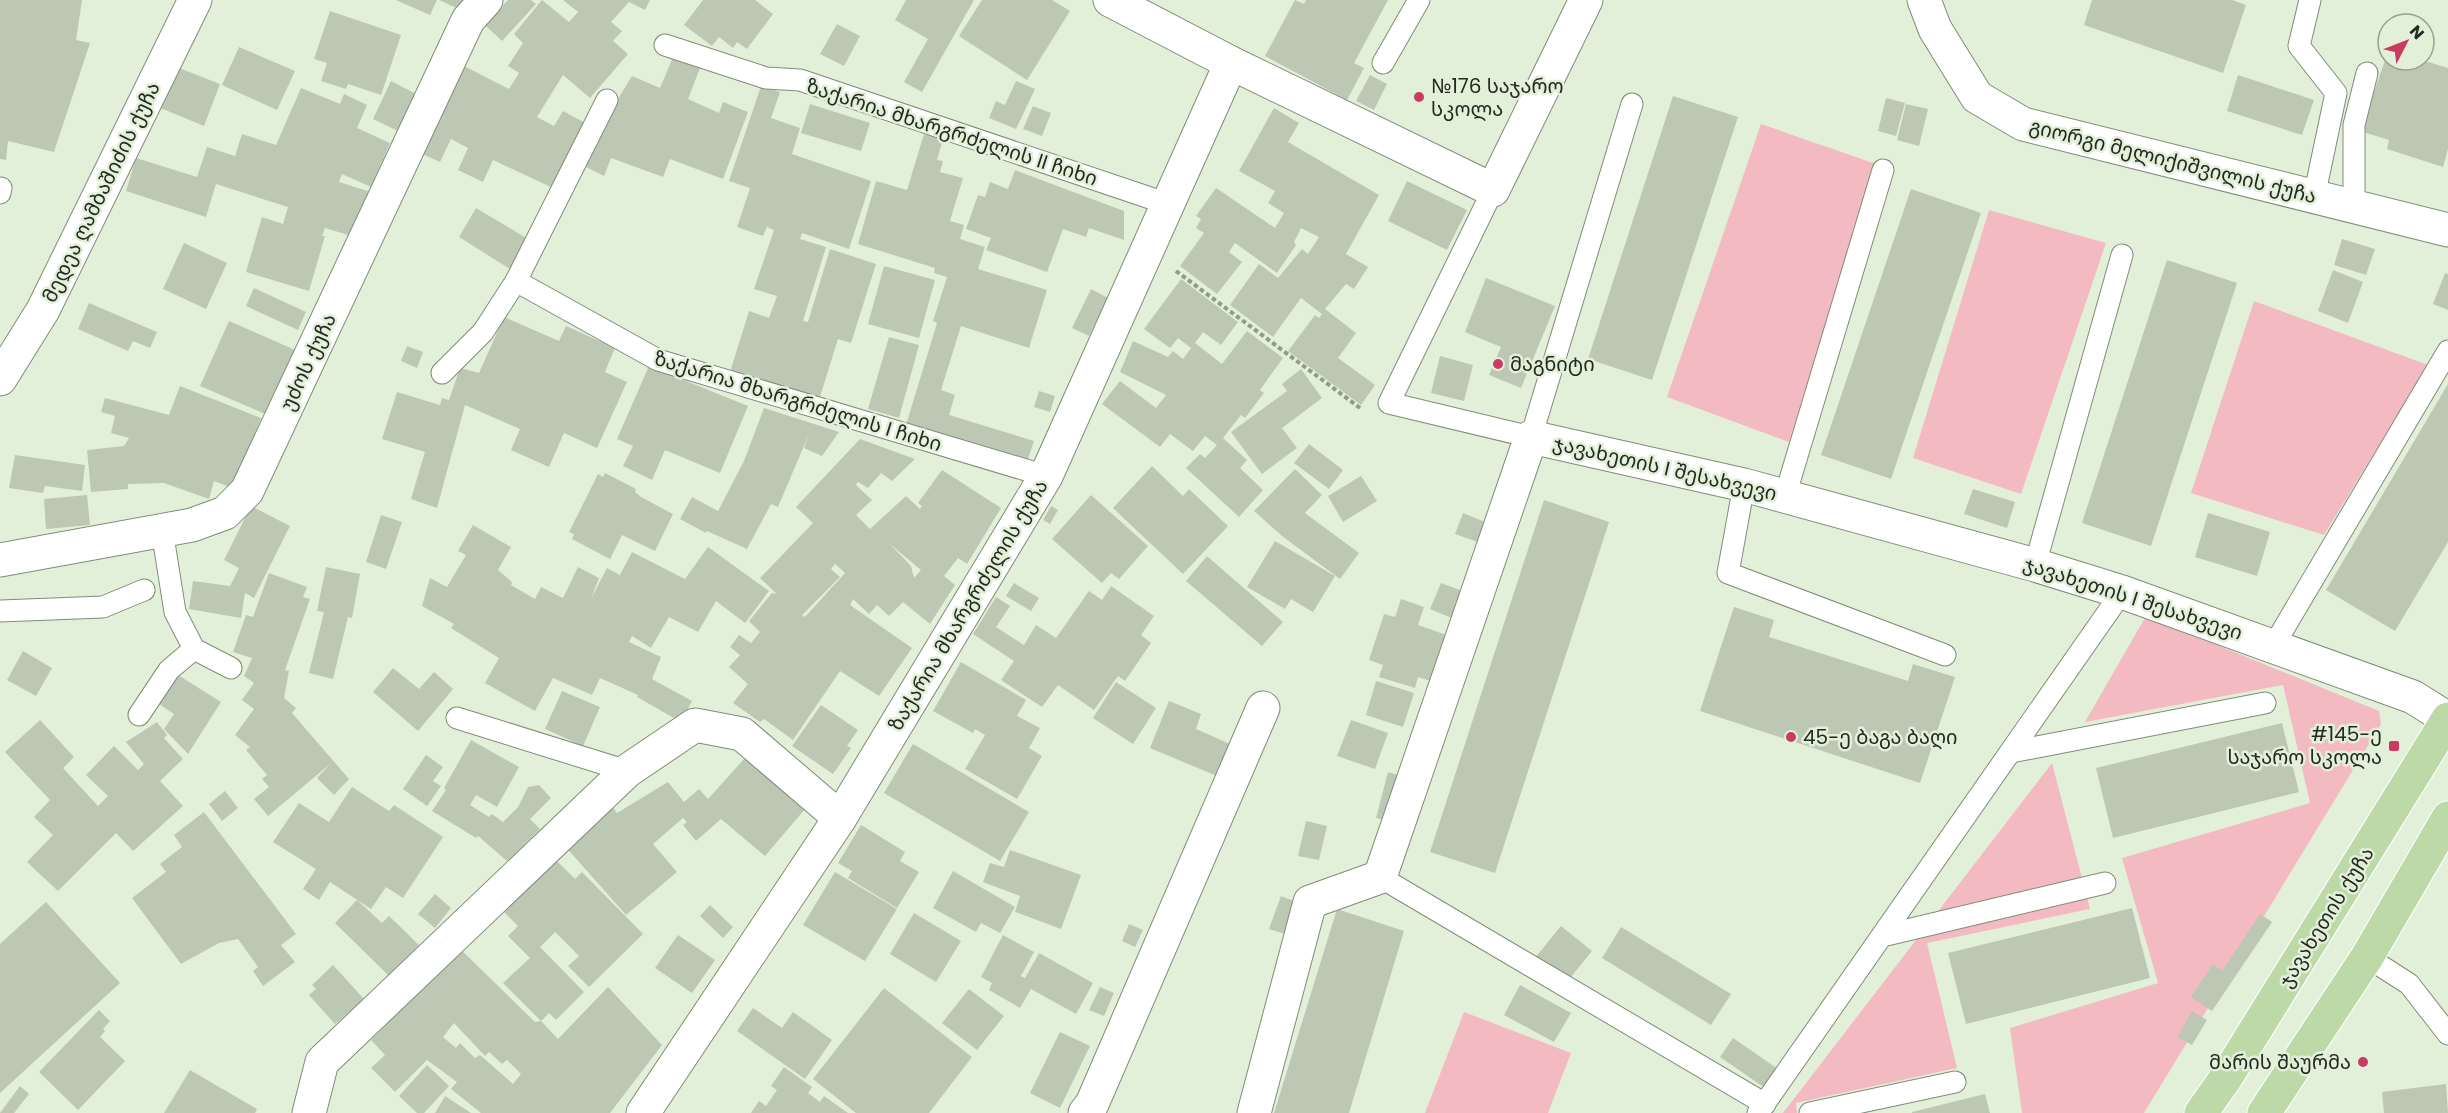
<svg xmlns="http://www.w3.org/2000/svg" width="2448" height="1113" font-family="Poppins,'Noto Sans Georgian',sans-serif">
<rect width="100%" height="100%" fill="#e2f0da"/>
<g fill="#f4bac2">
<polygon points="1761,124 1876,164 1789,442 1667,397"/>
<polygon points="1989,210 2106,243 2021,494 1913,458"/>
<polygon points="2254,301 2428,365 2324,535 2191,493"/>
<polygon points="2146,616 2379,711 2381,724 2144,1113 2022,1113 2010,1028 2158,983 2122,858 2310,803 2283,685 2085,722"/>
<polygon points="2052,763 2090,909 1927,943 1957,1068 1796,1103 1797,1113 1783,1113"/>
<polygon points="1464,1012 1571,1053 1548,1113 1425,1113"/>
</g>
<g fill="#bcc8b3" fill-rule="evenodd">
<polygon points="0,0 82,0 76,40 90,43 54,152 8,141 6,160 0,159"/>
<polygon points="396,0 437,0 430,15"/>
<polygon points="439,0 468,0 463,11"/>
<polygon points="508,0 531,0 536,4 502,41 485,25"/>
<polygon points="542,0 569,22 578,12 563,0 650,0 645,10 629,2 611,22 622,31 613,41 628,54 590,98 563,75 537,117 554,126 563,111 587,124 553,188 493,160 483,182 458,170 468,148 451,139 440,162 416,151 460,64 509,89 519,73 508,66 523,43 514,34"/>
<polygon points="703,0 755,0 773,14 747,49 737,42 733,48 719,37 712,46 684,25"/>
<polygon points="906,0 974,0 922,92 904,82 928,39 895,20"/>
<polygon points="982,0 1052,0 1070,11 1027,80 959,36"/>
<polygon points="1295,0 1304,4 1306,0 1388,0 1354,63 1364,68 1347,100 1265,56"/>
<polygon points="2092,0 2232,0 2246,5 2223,73 2084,25"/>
<polygon points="330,11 401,35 381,95 348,84 346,89 321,81 327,63 314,59"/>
<polygon points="837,24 860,36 844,66 820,54"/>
<polygon points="239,47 295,71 277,110 222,85"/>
<polygon points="2388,52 2388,60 2422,60 2448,68 2448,149 2443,167 2387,149 2389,140 2360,131"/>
<polygon points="673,57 700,68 688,99 719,113 723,102 748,112 723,179 670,159 663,177 611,158 604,176 584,166 613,107 632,76 660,88"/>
<polygon points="174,66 220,84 204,126 158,107"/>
<polygon points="1370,75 1387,84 1374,110 1356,101"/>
<polygon points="2238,75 2314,100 2302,135 2227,111"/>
<polygon points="391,81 418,95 400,132 373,119"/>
<polygon points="1016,81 1035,89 1016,129 989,118 996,101 1005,105"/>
<polygon points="761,86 780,92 771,118 800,128 792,154 871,181 849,249 802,233 800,239 826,247 803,321 808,322 830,249 876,264 851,343 838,339 819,400 730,372 749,311 769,318 777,296 754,289 774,230 767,227 763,236 737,227 750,188 729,181"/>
<polygon points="301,88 340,104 344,94 367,105 357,128 390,143 371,187 342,174 339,182 374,193 355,237 325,228 322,236 325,236 309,291 246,272 262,217 283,224 288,207 216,184 206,217 126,191 136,158 197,177 207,147 235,156 242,134 276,145"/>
<polygon points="1673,96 1738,117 1652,380 1588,359"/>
<polygon points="1886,98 1905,103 1896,136 1878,131"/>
<polygon points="810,104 870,123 861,151 801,133"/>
<polygon points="1906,104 1928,109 1919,146 1897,140"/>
<polygon points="1033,106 1051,113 1042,136 1023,129"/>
<polygon points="1274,108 1299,123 1288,142 1379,195 1346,254 1368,267 1354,289 1346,284 1325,309 1356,333 1338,358 1375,385 1361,405 1288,351 1315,315 1319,318 1322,314 1301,298 1273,337 1230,305 1259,264 1278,278 1302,249 1308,254 1319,237 1301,228 1294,242 1296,245 1277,273 1235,243 1229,252 1242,262 1217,294 1180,266 1204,233 1196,228 1201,219 1196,216 1216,188 1275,228 1284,213 1268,203 1275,191 1239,171"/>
<polygon points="924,134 943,139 937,160 943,161 940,172 963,178 950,221 964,225 960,239 985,247 978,269 1047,290 1029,348 961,326 941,390 955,395 949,415 1034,441 1027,462 906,425 937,323 933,321 947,277 934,273 935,268 858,244 876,181 907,190"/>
<polygon points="1015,170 1124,211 1124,240 1089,228 1086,237 1063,229 1047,272 986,250 991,238 966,229 978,195 985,197 990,182 1008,189"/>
<polygon points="1407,181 1467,210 1447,250 1388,221"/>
<polygon points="1911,189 1981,213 1891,479 1821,455"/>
<polygon points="476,208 528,239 510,269 459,237"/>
<polygon points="2342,239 2375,249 2366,275 2334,265"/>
<polygon points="184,243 227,263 206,309 163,289"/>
<polygon points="2167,260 2237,283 2151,546 2082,523"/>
<polygon points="884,266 935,280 919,338 868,324"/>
<polygon points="2333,270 2363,282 2348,323 2318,311"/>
<polygon points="2445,273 2448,274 2448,310 2433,304"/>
<polygon points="1486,278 1555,306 1521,388 1489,375 1501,347 1465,332"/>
<polygon points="1181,279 1238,322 1221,345 1203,332 1195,343 1222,364 1247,331 1283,358 1260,390 1264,393 1245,418 1241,415 1223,438 1247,460 1240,468 1263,490 1239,517 1186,468 1200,454 1205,458 1217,445 1205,436 1193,451 1170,434 1160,447 1102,404 1120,381 1156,408 1166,395 1120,372 1133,341 1168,357 1173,351 1183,359 1191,348 1178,338 1170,348 1144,329"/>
<polygon points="254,288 306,312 298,330 246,306"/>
<polygon points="1091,289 1108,298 1089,336 1072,328"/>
<polygon points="89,303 157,332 150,348 133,341 128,351 78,329"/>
<polygon points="504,317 559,341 566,326 615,348 605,372 627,382 597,448 564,433 549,467 511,450 520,429 465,405 437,508 411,499 425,452 382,439 397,392 440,405 442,398 449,400 460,368 479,373"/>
<polygon points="229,321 300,352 272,417 200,386"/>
<polygon points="889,337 919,345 899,418 868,409"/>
<polygon points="407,346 423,352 417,368 401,361"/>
<polygon points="1440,356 1473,365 1464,401 1431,393"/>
<polygon points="649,366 748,406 720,473 665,450 652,480 623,466 633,446 617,439"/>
<polygon points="1301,369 1322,398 1282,428 1297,448 1262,474 1231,432 1287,391 1282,384"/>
<polygon points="2448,384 2448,542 2395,631 2326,590"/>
<polygon points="180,386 261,418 235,489 214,481 209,499 164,483 128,484 128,489 91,492 87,450 124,446 129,438 111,433 115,416 101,412 105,398 169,415"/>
<polygon points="1039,391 1055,396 1050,412 1034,407"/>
<polygon points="764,408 839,432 822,456 804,448 809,434 778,507 771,504 747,549 707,531 706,533 680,519 692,497 718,511 744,461"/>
<path d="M860 439 915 459 892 481 881 473 868 488 858 482 856 485 872 500 856 515 870 529 906 496 920 509 922 506 918 503 942 470 1001 508 967 564 958 558 944 576 955 585 930 624 903 602 889 616 877 605 869 614 853 599 850 605 912 648 879 696 840 671 793 740 764 719 760 722 733 703 748 684 729 667 740 655 730 647 739 635 751 643 760 632 749 621 772 593 777 594 760 578 813 523 796 507ZM890 544 921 570 914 578 911 566ZM835 564 845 573 805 617 802 615 840 577 831 569Z"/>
<polygon points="1309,444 1343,470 1329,489 1294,463"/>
<polygon points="15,455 85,465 82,491 45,486 43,493 9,488"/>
<polygon points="1152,466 1183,496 1189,489 1228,526 1183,574 1113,508"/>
<polygon points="1295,469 1322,495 1305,513 1359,553 1340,579 1282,536 1254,511"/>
<polygon points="605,473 636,489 635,492 641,497 673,514 655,551 622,535 610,559 572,539 574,534 569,532 598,474 603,477"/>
<polygon points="1361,476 1377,501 1343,522 1328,496"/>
<polygon points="1973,489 2015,502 2007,528 1964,514"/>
<polygon points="87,495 90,525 46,529 44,499"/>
<polygon points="1091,495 1148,546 1119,579 1111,573 1102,583 1052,539"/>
<polygon points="1544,500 1609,522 1495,873 1430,852"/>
<polygon points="251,506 290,526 254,598 245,593 241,618 189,609 193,581 230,586 239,568 224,560"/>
<polygon points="1051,506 1058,510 1050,524 1043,520"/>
<polygon points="1463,513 1493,525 1486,545 1455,534"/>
<polygon points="2208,513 2270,532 2257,576 2195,557"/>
<polygon points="381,515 402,522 386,569 366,562"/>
<polygon points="473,525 511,547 498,570 512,582 511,585 535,599 541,587 563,598 578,567 599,578 591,599 607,568 620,575 632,552 685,579 708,547 769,591 745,623 716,601 698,632 669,617 651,648 632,636 629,642 661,657 652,679 692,701 681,722 637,697 638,695 600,678 592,695 553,678 535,711 485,683 499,658 451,628 454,624 422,606 430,578 447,587 466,555 458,551"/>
<polygon points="1275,541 1335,576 1313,612 1291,599 1285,609 1247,587"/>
<polygon points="1207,556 1283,622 1262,646 1186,581"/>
<polygon points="326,567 360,574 352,618 348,617 333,679 309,673 324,612 317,611"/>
<polygon points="269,573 307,587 303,597 310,599 285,670 289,671 284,698 296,708 292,713 349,779 334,795 317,778 330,764 268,816 254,799 269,787 262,779 267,775 246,750 250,747 235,735 254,709 242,700 254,683 244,676 252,658 233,652 246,615 253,617"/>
<polygon points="1014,583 1039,598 1031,611 1006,596"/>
<polygon points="1441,583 1465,592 1454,619 1430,609"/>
<polygon points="1111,586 1154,616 1141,635 1151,643 1125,681 1118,676 1094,710 1058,685 1042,707 1001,680 1014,661 973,634 996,597 1010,606 996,627 1024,645 1036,625 1056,638 1089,591 1102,600"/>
<polygon points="1401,599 1424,607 1418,625 1452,637 1437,683 1418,677 1415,688 1379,677 1383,665 1369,660 1384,614 1395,617"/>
<polygon points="1734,607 1774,620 1769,637 1908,681 1913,664 1955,677 1920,783 1700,711"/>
<polygon points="23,651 52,668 36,696 7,680"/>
<polygon points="961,662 1026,700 1017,716 1040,728 1029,748 1042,756 1017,799 965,769 985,735 975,729 973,733 933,711"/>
<polygon points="393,668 419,689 434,672 453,689 418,731 373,692"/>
<polygon points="178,675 221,702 188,754 164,729 174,714 159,704"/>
<polygon points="1376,681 1414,693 1403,727 1366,715"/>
<polygon points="1116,682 1156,708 1133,744 1093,718"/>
<polygon points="562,691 600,707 583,746 545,729"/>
<polygon points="1169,701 1201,714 1196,729 1230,744 1217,776 1150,748"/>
<polygon points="821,705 858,730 847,746 851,748 833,774 792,746"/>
<polygon points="40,720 74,757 63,768 98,806 108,796 86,775 114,746 138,770 144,764 126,742 157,722 167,735 164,738 183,759 160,781 183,806 133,851 116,833 58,891 27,862 53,835 34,817 50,800 5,752"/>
<polygon points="1351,720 1388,733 1375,769 1337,756"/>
<polygon points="2282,723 2299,792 2113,838 2096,768"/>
<polygon points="471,740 519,767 497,807 476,795 470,805 489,817 492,814 503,822 518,807 528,787 539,785 551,798 530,819 540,829 507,861 478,836 476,838 432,811 446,790 444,788"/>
<polygon points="913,744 1029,812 1000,861 884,793"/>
<polygon points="426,755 443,767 433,781 441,786 427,806 403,789"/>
<polygon points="745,758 805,809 765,856 721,819 696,841 683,825 687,822 683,818 653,844 677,872 626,915 564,845 611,805 617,813 668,782 684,802 699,789 708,799"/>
<polygon points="1388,772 1405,777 1394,822 1376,818"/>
<polygon points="352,787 389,811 394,805 443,837 403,898 386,887 371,909 330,882 319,900 303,889 316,869 273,842 299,803 329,822"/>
<polygon points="225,791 238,808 222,821 209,804"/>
<polygon points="204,812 296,934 281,945 295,962 263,986 253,971 258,967 238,939 219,943 181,964 132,898 166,872 160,864 182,847 174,835"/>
<polygon points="1306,821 1327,826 1319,860 1298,856"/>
<polygon points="861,825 905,852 900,861 919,872 897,908 848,878 852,871 838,863"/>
<polygon points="1010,850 1081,875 1061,929 1015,912 1020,896 983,882 990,863 1004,867"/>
<path d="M552 856 575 879 582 872 643 934 589 987 568 966 579 956 555 932 540 947 584 992 556 1020 549 1013 541 1021 558 1039 608 987 662 1045 610 1113H481L451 1089 457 1082 427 1060 395 1092 371 1068 385 1055 371 1040 389 1022 385 1017 454 943 535 1022 541 1021 503 983 530 958 508 936 518 926 500 908ZM454 1023 485 1056 489 1052 502 1064 507 1060 521 1074 513 1084 480 1055 475 1058 460 1043 456 1048 443 1037Z"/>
<polygon points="953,871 1015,907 1000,933 981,923 976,932 933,908"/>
<polygon points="835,872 897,909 865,961 803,925"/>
<polygon points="435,894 451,908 435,928 418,914"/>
<polygon points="1281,896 1299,903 1288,935 1269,929"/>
<polygon points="357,900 382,923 389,916 419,945 389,976 335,923"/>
<polygon points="46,902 120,983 0,1093 0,944"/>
<polygon points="710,905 733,927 723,938 700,916"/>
<polygon points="2132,908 2150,978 1966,1024 1948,953"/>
<polygon points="1337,909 1404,931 1349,1113 1274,1113"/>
<polygon points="914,913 961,941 936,982 890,954"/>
<polygon points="2260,914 2272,922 2212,1011 2191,997 2213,964 2222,971"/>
<polygon points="1129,924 1143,930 1135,947 1122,941"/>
<polygon points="1561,926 1592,951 1566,983 1535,958"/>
<polygon points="1621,927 1731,994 1711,1025 1602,958"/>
<polygon points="678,935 715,960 692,993 655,968"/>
<polygon points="1003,935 1034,952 1021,976 1025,978 1039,953 1093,983 1076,1014 1031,989 1020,1008 989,990 992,983 981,977"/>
<polygon points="333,965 364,999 335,1024 309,995 316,989 312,985"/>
<polygon points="1520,985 1571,1013 1554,1042 1504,1015"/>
<polygon points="1100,987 1114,993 1104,1016 1089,1010"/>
<polygon points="884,988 972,1057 929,1113 856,1113 813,1079"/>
<polygon points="969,989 1004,1016 977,1050 942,1023"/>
<polygon points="753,1008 782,1028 793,1012 832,1040 805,1079 737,1031"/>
<polygon points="99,1010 110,1021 103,1029 105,1031 100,1037 125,1061 78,1110 39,1072"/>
<polygon points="2192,1011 2207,1020 2192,1045 2177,1037"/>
<polygon points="1060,1032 1090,1046 1060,1108 1030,1093"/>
<polygon points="1733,1038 1778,1069 1765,1088 1720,1057"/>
<polygon points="427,1065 449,1086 424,1113 417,1113 399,1096"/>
<polygon points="784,1067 812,1087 808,1093 820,1102 824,1096 848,1113 751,1113 759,1101 766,1106 777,1090 771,1086"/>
<polygon points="190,1070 257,1109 255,1113 164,1113"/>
<polygon points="2446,1084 2448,1113 2384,1113 2382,1092"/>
<polygon points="20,1086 29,1094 14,1113 0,1113"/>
<polygon points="1985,1094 1990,1113 1912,1113 1912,1112"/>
<polygon points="445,1096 471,1113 435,1113"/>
</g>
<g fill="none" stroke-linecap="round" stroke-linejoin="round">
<defs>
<g id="service">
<polyline points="2310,0 2299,46 2336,93 2314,197"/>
<polyline points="665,45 766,78 800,80 1168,204"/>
<polyline points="1383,63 1419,0"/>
<polyline points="607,100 516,281 658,360 1046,476"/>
<polyline points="1493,190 1389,403 1531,437 1632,104"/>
<polyline points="0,193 1,188"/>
<polyline points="2354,206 2354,125 2367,73"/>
<polyline points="442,373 483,332 516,281"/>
<polyline points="1744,485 1728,573 1945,655"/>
<polyline points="1785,496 1883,170"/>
<polyline points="162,530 175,612 194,649 231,668"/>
<polyline points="2035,565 2122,255"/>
<polyline points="0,611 103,607 144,590"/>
<polyline points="2274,645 2448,351"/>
<polyline points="139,715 169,670 194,649"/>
<polyline points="457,718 627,771"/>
<polyline points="2011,752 2265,703"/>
<polyline points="1380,877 1765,1104"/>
<polyline points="1882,936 2105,883"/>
<polyline points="2367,957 2409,984 2448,1034"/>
<polyline points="1758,1113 2122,592"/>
<polyline points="1810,1113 1955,1082"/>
</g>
<g id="minor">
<polyline points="1110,0 1231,63 1493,190 1586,0"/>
<polyline points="1924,0 1935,29 1977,97 2023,124 2448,230"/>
<polyline points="0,379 43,310 195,0"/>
<polyline points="0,560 192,525 225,513 247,491 468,20 486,0"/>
<polyline points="309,1113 322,1062 627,771 695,725 742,734 840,818"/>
<polyline points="643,1113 840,818 1046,476 1231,63"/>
<polyline points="1085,1113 1092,1104 1263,708"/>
<polyline points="1254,1113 1310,902 1380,877 1531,437 1744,485 2035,565 2122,592 2413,697 2448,719"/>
</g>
<g id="primary">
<polyline points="2201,1113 2225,1079 2448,719"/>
<polyline points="2264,1113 2367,957 2448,818"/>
</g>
</defs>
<use href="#service" stroke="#818c78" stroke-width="23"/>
<use href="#minor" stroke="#818c78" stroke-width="35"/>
<use href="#primary" stroke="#fff" stroke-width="35"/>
<polyline stroke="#909b8b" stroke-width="4" stroke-dasharray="4.5 3" stroke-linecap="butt" points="1176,271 1360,408"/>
<use href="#service" stroke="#fff" stroke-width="21"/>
<use href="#minor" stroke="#fff" stroke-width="33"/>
<use href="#primary" stroke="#bed9a8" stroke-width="33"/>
</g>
<g fill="#c93b62" stroke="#e2f0da" stroke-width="2">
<circle cx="1419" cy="97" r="6"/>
<circle cx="1498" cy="364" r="6"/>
<circle cx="1791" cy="737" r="6"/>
<rect x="2388" y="740" width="12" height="12" rx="3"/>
<circle cx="2363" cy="1062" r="6"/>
</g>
<g text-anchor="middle" stroke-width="5" stroke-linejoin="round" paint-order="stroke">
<g font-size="20" fill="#242921" stroke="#e2f0da" text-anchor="start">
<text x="1431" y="93">№176 საჯარო<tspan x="1431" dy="23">სკოლა</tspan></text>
<text x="1510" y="371">მაგნიტი</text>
<text x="2382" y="741" text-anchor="end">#145-ე<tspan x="2382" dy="23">საჯარო სკოლა</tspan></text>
<text x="1803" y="744">45-ე ბაგა ბაღი</text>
<text x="2351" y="1069" text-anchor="end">მარის შაურმა</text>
</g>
<g font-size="20" fill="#242921" stroke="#e2f0da">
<text transform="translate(952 132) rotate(18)" y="7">ზაქარია მხარგრძელის II ჩიხი</text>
<text transform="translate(2173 161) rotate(14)" y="7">გიორგი მელიქიშვილის ქუჩა</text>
<text transform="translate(101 192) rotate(-64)" y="7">მედეა ღამბაშიძის ქუჩა</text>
<text transform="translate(308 362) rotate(-65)" y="7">უძოს ქუჩა</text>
<text transform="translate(798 401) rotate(17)" y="7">ზაქარია მხარგრძელის I ჩიხი</text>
<text transform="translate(1665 468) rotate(13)" y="7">ჯავახეთის I შესახვევი</text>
<text transform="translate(2133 598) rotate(18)" y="7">ჯავახეთის I შესახვევი</text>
<text transform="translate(968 605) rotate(-59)" y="7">ზაქარია მხარგრძელის ქუჩა</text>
<text transform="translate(2326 917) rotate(-58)" y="7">ჯავახეთის ქუჩა</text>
</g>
</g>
<g transform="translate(2406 42) rotate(48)"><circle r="28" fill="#e2f0da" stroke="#96a090" stroke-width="1.5"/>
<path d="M0-4.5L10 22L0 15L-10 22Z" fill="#c93b62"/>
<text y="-9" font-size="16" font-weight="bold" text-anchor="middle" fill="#242921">N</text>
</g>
</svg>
